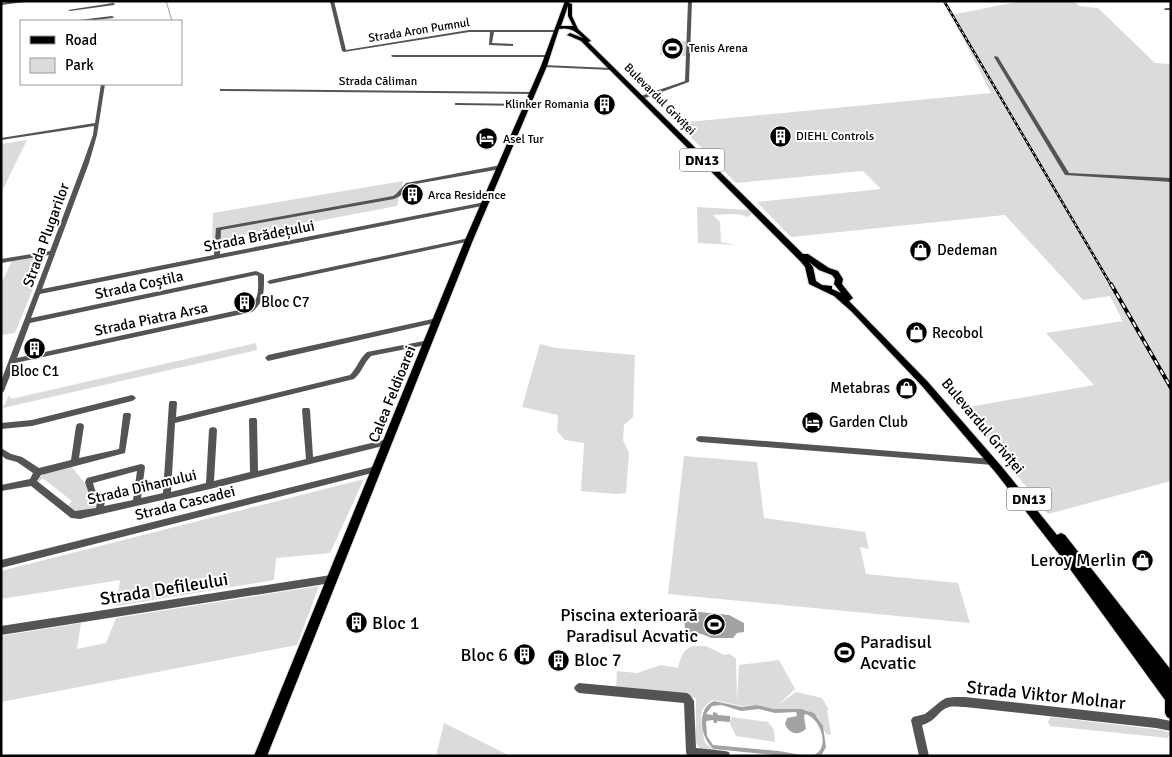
<svg xmlns="http://www.w3.org/2000/svg" width="1172" height="757" font-family="Signika,sans-serif">
<rect width="100%" height="100%" fill="#fff"/>
<g fill="#dbdbdb">
<polygon points="1022,1 1074,1 1079,6 1098,8 1155,63 1171,64 1171,481 1048,514 963,408 1094,385 1046,333 1123,321 1110,296 1083,300 1005,215 791,237 757,202 881,189 863,171 736,183 677,123 991,93 951,15"/>
<polygon points="661,40 686,41 686,56 660,55"/>
<polygon points="27,140 1,193 1,144"/>
<polygon points="403,181 397,206 212,241 213,213"/>
<path d="M697 207 749 210 752 214 747 217C736 212 725 215 713 215L720 222 721 242 736 245 698 243Z"/>
<polygon points="46,256 15,333 1,335 1,284 12,261"/>
<polygon points="256,343 257,350 3,408 9,395 11,399"/>
<polygon points="540,344 556,348 635,355 633,417 624,425 623,440 629,453 626,493 615,494 581,491 584,443 565,440 557,431 558,415 522,407"/>
<polygon points="684,456 757,462 764,518 865,532 869,549 860,547 866,574 958,583 970,623 668,594"/>
<path d="M71 466 97 498 99 508 76 513 67 506 72 501 45 480 42 479 37 483C42 469 59 469 71 466Z"/>
<polygon points="364,479 330,553 276,558 274,580 116,606 120,580 1,599 1,571"/>
<polygon points="319,586 297,645 1,702 1,636 81,623 77,649 106,643 116,618"/>
<path d="M693 646H706L724 655 730 654 736 659 737 702 739 665 779 660 795 689 778 705 796 692 822 698 829 710H827L831 735 826 734 818 717 807 710 774 709 755 705 742 706 713 700 708 703 702 710 701 717 704 740 707 745 716 750 702 751 696 743V698L616 690 617 671 637 673 661 665 678 668C681 657 682 650 693 646Z"/>
<polygon points="731,717 768,722 774,730 775,742 736,736 730,724"/>
<polygon points="1051,717 1162,730 1170,733 1168,738 1050,726 1048,722"/>
<polygon points="444,723 510,756 436,756"/>
</g>
<g fill="#a2a2a2">
<polygon points="690,611 729,615 744,623 744,632 737,633 733,638 711,638 702,634 689,633 685,629 684,616"/>
<path d="M714 701 742 707 756 705 774 709H801L814 713 823 726 826 747 821 756H810C832 753 822 718 805 714L804 717 806 729C798 736 789 734 785 724L787 718 797 716 796 712 775 713 759 709 741 711 722 705 712 706 706 714 713 715V712L717 713 718 715 730 716V722L717 721V723H714L713 720 706 721 707 736 713 745 779 751 807 756H784L714 749C700 739 696 708 714 701Z"/>
</g>
<g fill="none" stroke-linecap="round" stroke-linejoin="round">
<polyline stroke="#a2a2a2" stroke-width="1" points="166,1 172,21"/>
<defs>
<path id="major" d="M565 1H569V3L572 4V16L578 29 591 41 588 42 803 254H808L829 268 838 271 843 279 842 284 853 298 849 301 928 382 1002 467 1057 535 1061 533 1065 535 1171 670V719L1167 717 1165 713V700L1062 558 996 473 922 386 852 312 834 296 809 284 805 267 801 262 581 41 567 35 570 33 583 38C575 31 570 27 559 29L547 66 473 240 267 756H254L465 240 541 66ZM568 6V16L573 26H561ZM809 262 819 270 832 275 835 279 834 284 841 293 832 289V286L822 285 816 281 813 267Z"/>
</defs>
<use href="#major" stroke="#dbdbdb" stroke-width="2"/>
<g fill="#545454" fill-rule="evenodd">
<polygon points="17,1 33,1 1,5 1,3"/>
<polygon points="330,1 334,1 346,50 469,30 557,30 559,31 557,32 494,32 492,43 513,44 513,46 512,46 489,45 490,32 469,32 344,52 342,51"/>
<polygon points="688,1 692,1 689,82 645,98 641,98 641,96 685,81"/>
<polygon points="113,3 115,4 114,5 70,11 68,10"/>
<polygon points="1166,8 1171,8 1171,10 1165,10 1164,9"/>
<polygon points="112,16 114,17 113,18 86,21 77,21 79,20"/>
<polygon points="392,55 548,55 550,56 548,57 393,57 391,56"/>
<polygon points="995,56 998,57 1069,173 1171,178 1171,182 1065,175 994,57"/>
<polygon points="543,65 611,68 613,69 611,70 544,67 542,66"/>
<path d="M101 84H105L97 135 89 163 42 289 214 255 216 228 393 196 396 194 406 183 501 165 504 167 501 169 410 185 400 196 394 199 221 230 220 254 485 202 488 204 487 205 40 294 31 318 256 271 263 274 264 275C264 290 265 302 252 312L15 363 4 391 1 394V381L49 255 1 263V259L50 251 83 163 93 135 94 126 1 140V138L95 123ZM256 275 258 276C258 289 260 300 248 308L17 358 30 323Z"/>
<polygon points="220,89 533,92 535,93 533,94 222,91 220,91"/>
<polygon points="455,103 528,104 530,105 528,106 457,105 455,105"/>
<polygon points="469,238 471,239 471,241 270,284 267,282 270,280"/>
<polygon points="437,318 439,318 440,320 439,322 268,361 265,358 268,355"/>
<path d="M429 340H431L432 342 431 344 371 356C364 363 362 372 354 379L175 423 171 492 206 483 209 430 210 428 213 427 216 428 217 430 214 481 250 472 249 420 250 418H256L257 420 258 471 306 459 302 410 303 408H309L310 410 313 457 388 439 391 440 392 442 391 444 210 489 80 519 71 518 31 486 1 491V485L30 479 33 473 17 462 6 459 1 455V448L11 454 22 457 39 468 71 460 76 426 77 424 80 423 83 424 84 426 79 458 119 449 123 415 124 413H130L131 415 125 453 41 475 37 481 75 511 96 508 97 503 89 494 85 482 87 478 141 464 144 465 145 467 141 498 163 493 169 403 170 401H176L177 403 176 417 350 375C357 368 359 359 367 352ZM137 471 133 500 104 506 105 502 95 490 93 483Z"/>
<polygon points="132,395 134,396 136,398 134,400 132,401 32,426 1,429 1,423 32,420"/>
<polygon points="700,436 993,459 996,460 997,462 996,464 993,465 700,442 697,441 696,439 697,437"/>
<polygon points="376,466 379,467 380,469 379,471 376,472 1,568 1,560"/>
<polygon points="331,575 334,576 335,579 334,582 331,583 1,635 1,626"/>
<polygon points="579,683 687,693 690,695 694,701 696,748 725,751 729,752 730,756 687,756 686,752 684,703 579,693 576,691 574,688 576,685"/>
<path d="M954 697H965L1156 718 1171 721V731L1156 728 965 707C960 707 954 706 949 707 938 710 937 721 922 725L929 756H919L911 720 913 717 925 714 941 701 946 698Z"/>
</g>
<use href="#major" fill="#000" fill-rule="evenodd"/>
<defs>
<polyline id="rail-far1" points="944,1 1111,285"/>
<polyline id="rail" points="1111,284 1171,388"/>
</defs>
<use href="#rail-far1" stroke="#000" stroke-width="2.5"/>
<use href="#rail" stroke="#000" stroke-width="4"/>
<use href="#rail-far1" stroke="#fff" stroke-width="1" stroke-dasharray="3" stroke-linecap="butt"/>
<use href="#rail" stroke="#fff" stroke-width="2" stroke-dasharray="5.5" stroke-linecap="butt"/>
</g>
<defs>
<symbol id="stadium-disc" viewBox="-11 -11 22 22"><circle r="9.5" fill="#000" stroke="#fff"/><path d="M0-5a6.5 5 0 1 0 0 10a6.5 5 0 1 0 0-10ZM-3.5-1.8h7v3.6h-7Z" fill="#fff"/></symbol>
<symbol id="building-disc" viewBox="-11 -11 22 22"><circle r="9.5" fill="#000" stroke="#fff"/><path d="M-4-6H4V6H1V3H-1V6H-4ZM-2.5-4.3h1.7v1.8h-1.7ZM.8-4.3h1.7v1.8H.8ZM-2.5-1h1.7V.8h-1.7ZM.8-1h1.7V.8H.8Z" fill="#fff"/></symbol>
<symbol id="hotel-disc" viewBox="-11 -11 22 22"><circle r="9.5" fill="#000" stroke="#fff"/><path d="M-6-4.5h1.5V1H6V5H4.5V3h-9V5H-6ZM-4 0a1.8 1.8 0 1 1 3.6 0ZM.5 0V-2.5h3Q6-2.5 6 0Z" fill="#fff"/></symbol>
<symbol id="shop-disc" viewBox="-11 -11 22 22"><circle r="9.5" fill="#000" stroke="#fff"/><path d="M-5-2.5h2.3a2.7 3.5 0 0 1 5.4 0H5L5.5 6h-11ZM-1.5-2.5h3a1.5 2.3 0 0 0-3 0Z" fill="#fff"/></symbol>
</defs>
<g fill-rule="evenodd">
<use href="#stadium-disc" x="660" y="36" width="25" height="25"/>
<use href="#building-disc" x="592" y="92" width="25" height="25"/>
<use href="#building-disc" x="768" y="124" width="25" height="25"/>
<use href="#hotel-disc" x="474" y="126" width="25" height="25"/>
<use href="#building-disc" x="400" y="182" width="25" height="25"/>
<use href="#shop-disc" x="908" y="238" width="25" height="25"/>
<use href="#building-disc" x="232" y="290" width="25" height="25"/>
<use href="#shop-disc" x="904" y="320" width="25" height="25"/>
<use href="#building-disc" x="22" y="336" width="25" height="25"/>
<use href="#shop-disc" x="894" y="376" width="25" height="25"/>
<use href="#hotel-disc" x="800" y="410" width="25" height="25"/>
<use href="#shop-disc" x="1130" y="548" width="25" height="25"/>
<use href="#building-disc" x="344" y="610" width="25" height="25"/>
<use href="#stadium-disc" x="702" y="612" width="25" height="25"/>
<use href="#stadium-disc" x="832" y="640" width="25" height="25"/>
<use href="#building-disc" x="512" y="642" width="25" height="25"/>
<use href="#building-disc" x="546" y="648" width="25" height="25"/>
</g>
<g text-anchor="middle" stroke-width="4" stroke-linejoin="round" paint-order="stroke">
<g font-size="12" fill="#000" stroke="#fff">
<text transform="translate(419 30) rotate(-9)" y="4">Strada Aron Pumnul</text>
<text x="378" y="85">Strada Căliman</text>
<text transform="translate(660 99) rotate(45)" y="4">Bulevardul Griviței</text>
</g>
<g font-size="12" fill="#000" stroke="#fff" text-anchor="start">
<text x="689" y="52">Tenis Arena</text>
<text x="589" y="108" text-anchor="end">Klinker Romania</text>
<text x="796" y="140">DIEHL Controls</text>
<text x="503" y="143">Asel Tur</text>
<text x="428" y="199">Arca Residence</text>
</g>
<g fill="#fff" stroke="#4c4c4c" stroke-width="1">
<rect x="679.5" y="148.5" width="45" height="23" rx="4"/>
<rect x="1006.5" y="487.5" width="45" height="23" rx="4"/>
</g>
<g font-size="14" font-weight="bold" fill="#000">
<text x="702" y="165">DN13</text>
<text x="1029" y="504">DN13</text>
</g>
<g font-size="15" fill="#000" stroke="#fff">
<text transform="translate(46 235) rotate(-70)" y="5">Strada Plugarilor</text>
<text transform="translate(259 236) rotate(-11)" y="5">Strada Brădețului</text>
<text transform="translate(139 285) rotate(-12)" y="5">Strada Coștila</text>
<text transform="translate(151 319) rotate(-12)" y="5">Strada Piatra Arsa</text>
<text transform="translate(392 394) rotate(-68)" y="5">Calea Feldioarei</text>
<text transform="translate(983 426) rotate(50)" y="5">Bulevardul Griviței</text>
<text transform="translate(142 487) rotate(-13)" y="5">Strada Dihamului</text>
<text transform="translate(185 503) rotate(-14)" y="5">Strada Cascadei</text>
</g>
<g font-size="15" fill="#000" stroke="#fff" text-anchor="start">
<text x="937" y="255">Dedeman</text>
<text x="261" y="307">Bloc C7</text>
<text x="932" y="338">Recobol</text>
<text x="35" y="376" text-anchor="middle">Bloc C1</text>
<text x="890" y="393" text-anchor="end">Metabras</text>
<text x="829" y="427">Garden Club</text>
</g>
<g font-size="18" fill="#000" stroke="#fff" text-anchor="end">
<text x="1126" y="566">Leroy Merlin</text>
<text x="698" y="621">Piscina exterioară<tspan x="698" dy="21">Paradisul Acvatic</tspan></text>
<text x="372" y="629" text-anchor="start">Bloc 1</text>
<text x="860" y="648" text-anchor="start">Paradisul<tspan x="860" dy="21">Acvatic</tspan></text>
<text x="508" y="661">Bloc 6</text>
<text x="574" y="666" text-anchor="start">Bloc 7</text>
</g>
<g font-size="18" fill="#000" stroke="#fff">
<text transform="translate(164 589) rotate(-9)" y="6">Strada Defileului</text>
<text transform="translate(1046 695) rotate(6)" y="6">Strada Viktor Molnar</text>
</g>
</g>
<rect width="1172" height="757" fill="none" stroke="#000000" stroke-width="5"/>
<rect x="20" y="20" width="162" height="65" fill="#ffffff" stroke="#999999"/>
<rect x="30" y="36" width="25" height="8" fill="#000000" stroke="#999999"/>
<text x="65" y="45" font-size="15" fill="#000000">Road</text>
<rect x="30" y="58" width="25" height="15" fill="#dbdbdb" stroke="#999999"/>
<text x="65" y="70" font-size="15" fill="#000000">Park</text>
</svg>
